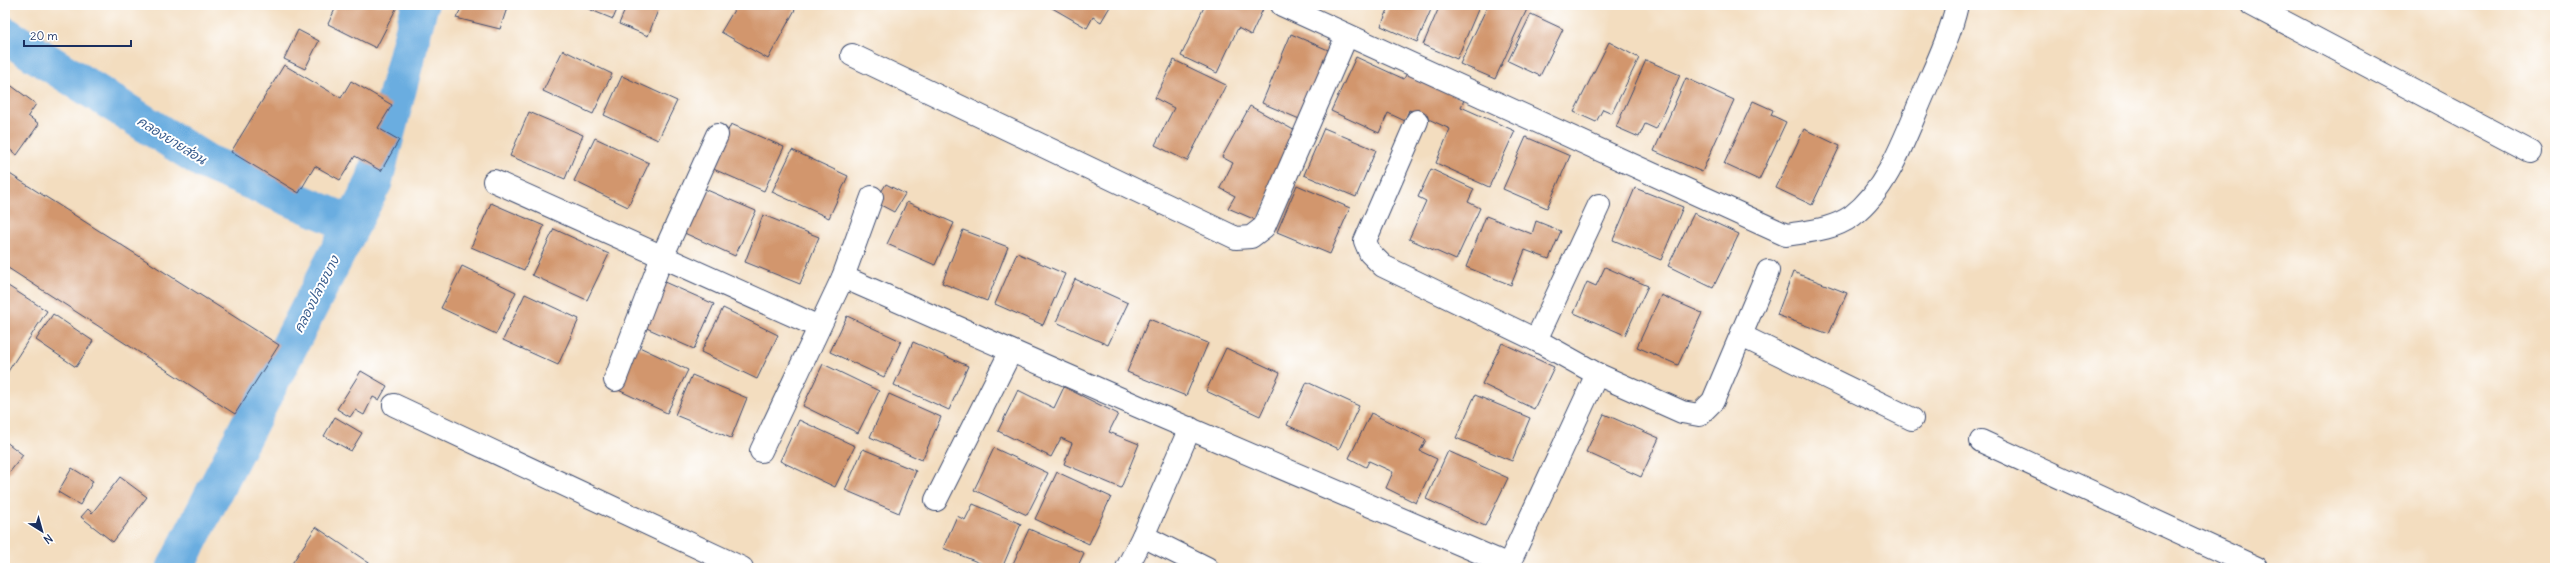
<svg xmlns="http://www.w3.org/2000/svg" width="2560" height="573" font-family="Delius,'Playpen Sans Thai',sans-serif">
<rect width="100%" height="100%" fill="#fff"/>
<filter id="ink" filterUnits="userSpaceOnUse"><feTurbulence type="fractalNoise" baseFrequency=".025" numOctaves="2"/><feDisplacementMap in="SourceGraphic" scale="8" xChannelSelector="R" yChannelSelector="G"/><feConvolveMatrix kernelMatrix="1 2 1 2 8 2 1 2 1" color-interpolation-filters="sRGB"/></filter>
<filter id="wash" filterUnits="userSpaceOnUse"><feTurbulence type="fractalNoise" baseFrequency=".012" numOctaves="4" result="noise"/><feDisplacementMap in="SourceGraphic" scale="16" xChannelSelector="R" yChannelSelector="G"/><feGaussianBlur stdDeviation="0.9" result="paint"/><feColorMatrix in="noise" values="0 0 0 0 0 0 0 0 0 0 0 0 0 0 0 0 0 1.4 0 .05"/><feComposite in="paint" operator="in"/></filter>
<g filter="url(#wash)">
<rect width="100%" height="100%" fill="#f3ddbf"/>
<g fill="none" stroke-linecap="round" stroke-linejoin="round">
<g stroke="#6bade0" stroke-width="37">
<polyline points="5,35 206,162 351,224"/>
<polyline points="175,568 374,182 420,5"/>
</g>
</g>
<g id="blocks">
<g fill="#d2966d">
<polygon points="337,5 398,5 376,48 328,24"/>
<polygon points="463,5 508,5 500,29 456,18"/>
<polygon points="579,5 619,5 613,19"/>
<polygon points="627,5 660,5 648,36 619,24"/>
<polygon points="737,5 797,6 768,59 721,32"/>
<polygon points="1047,5 1111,5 1101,22 1093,17 1087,28"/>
<polygon points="1205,5 1260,5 1264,7 1251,35 1238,28 1217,73 1181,56"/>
<polygon points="1390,5 1433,5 1417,42 1381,26"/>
<polygon points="1440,5 1480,5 1457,59 1423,45"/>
<polygon points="1488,5 1524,5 1528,7 1495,79 1460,64"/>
<polygon points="1531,14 1563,29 1540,76 1508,61"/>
<polygon points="298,30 319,41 305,69 284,59"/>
<polygon points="1291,34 1333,52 1304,121 1262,103"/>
<polygon points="1609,42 1639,58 1612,113 1603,109 1596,122 1574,112"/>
<polygon points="563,50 612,74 593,114 543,91"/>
<polygon points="1356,57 1404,79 1407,73 1464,100 1461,107 1515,131 1489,187 1436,163 1450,129 1409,110 1405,121 1388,113 1379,133 1331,111"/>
<polygon points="1174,60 1226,85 1187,161 1155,145 1174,108 1155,98"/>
<polygon points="1646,60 1680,75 1656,129 1645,124 1639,137 1616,127"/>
<polygon points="284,65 341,98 351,81 392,105 378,128 399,140 381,171 355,156 340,180 315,166 299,193 231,152"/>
<polygon points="622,76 677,101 658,140 604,115"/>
<polygon points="1686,78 1734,100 1702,172 1654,151"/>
<polygon points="5,81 36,104 28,116 39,124 17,155 5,146"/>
<polygon points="1753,101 1773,110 1771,115 1786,122 1759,180 1724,164"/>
<polygon points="1250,106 1299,133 1258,221 1228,208 1235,196 1220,188 1233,163 1222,157"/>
<polygon points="529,112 583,135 565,179 510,156"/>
<polygon points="731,124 784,147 764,191 711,168"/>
<polygon points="1324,128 1376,150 1356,197 1304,175"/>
<polygon points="1804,129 1840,146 1812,205 1776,188"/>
<polygon points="1526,137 1570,156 1547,208 1503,189"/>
<polygon points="595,138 649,163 628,207 574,181"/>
<polygon points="792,150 848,176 829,218 772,192"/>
<polygon points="1431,169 1474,189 1468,202 1480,208 1456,260 1409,239 1426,201 1418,197"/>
<polygon points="5,171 279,345 235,414 5,266"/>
<polygon points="886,184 905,194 894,212 875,202"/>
<polygon points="1297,185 1350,208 1330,254 1277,232"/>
<polygon points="700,187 756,211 735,256 680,231"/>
<polygon points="1635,188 1683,207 1661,260 1613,240"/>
<polygon points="907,202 954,223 935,265 887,244"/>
<polygon points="491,203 544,226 524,270 471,247"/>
<polygon points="1694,213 1739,234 1713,288 1668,266"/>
<polygon points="763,215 819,237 800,284 745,262"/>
<polygon points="1486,216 1532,234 1536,221 1561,231 1549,259 1525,250 1511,285 1466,267"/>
<polygon points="554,229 609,254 587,300 532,275"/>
<polygon points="963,230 1008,247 987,301 942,283"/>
<polygon points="1017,253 1065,274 1043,325 995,304"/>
<polygon points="462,266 516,292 496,334 441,308"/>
<polygon points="1605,267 1648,286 1625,335 1574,313 1587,282 1596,286"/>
<polygon points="1793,272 1847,293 1829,334 1777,315"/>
<polygon points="1075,279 1128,303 1108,345 1056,322"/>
<polygon points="662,281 714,304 694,349 642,326"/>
<polygon points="5,284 47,311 5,376"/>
<polygon points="525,294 579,319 558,365 503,340"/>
<polygon points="1661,295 1702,313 1678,365 1637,347"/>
<polygon points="723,308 778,335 757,379 701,352"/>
<polygon points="53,314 93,341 76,367 36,340"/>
<polygon points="847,316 901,341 884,377 830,352"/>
<polygon points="1149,319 1208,343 1186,396 1127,372"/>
<polygon points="913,342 968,366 949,410 894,385"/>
<polygon points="1502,343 1554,367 1534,409 1482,384"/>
<polygon points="633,344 688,370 667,413 612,387"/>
<polygon points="1226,348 1280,373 1260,416 1206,391"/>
<polygon points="823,364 879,391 858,433 803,406"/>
<polygon points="361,371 387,386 379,400 373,397 364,415 355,410 350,417 337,409"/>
<polygon points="692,375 747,398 731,438 675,415"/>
<polygon points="1307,382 1359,406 1339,449 1287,425"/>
<polygon points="1064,387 1118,414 1109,432 1139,444 1121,488 1064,464 1072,443 1061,438 1051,457 998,431 1018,390 1054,408"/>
<polygon points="889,394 941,417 922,460 870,437"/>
<polygon points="1475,395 1530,418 1512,461 1456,438"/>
<polygon points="1371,413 1426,440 1420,451 1437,459 1416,503 1386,488 1393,472 1369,461 1366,467 1349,458"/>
<polygon points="1604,414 1659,438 1641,477 1586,452"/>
<polygon points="335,417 362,433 351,451 324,436"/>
<polygon points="799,420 855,446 835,487 780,461"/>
<polygon points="5,441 23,455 6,477 5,476"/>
<polygon points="994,448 1048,473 1027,515 974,490"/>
<polygon points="863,449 916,471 899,513 845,490"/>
<polygon points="1448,451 1508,478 1485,526 1426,499"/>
<polygon points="72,468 93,481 80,505 58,492"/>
<polygon points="1057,472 1111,497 1089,544 1035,519"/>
<polygon points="120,477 147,497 113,542 81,517 88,509 92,513"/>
<polygon points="973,504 1021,524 1002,568 992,568 943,548 957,516 965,520"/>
<polygon points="316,527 372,565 370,568 289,568"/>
<polygon points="1029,529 1084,553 1077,568 1011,568"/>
</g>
</g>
</g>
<g filter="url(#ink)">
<use href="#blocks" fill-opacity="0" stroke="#3b496d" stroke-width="1"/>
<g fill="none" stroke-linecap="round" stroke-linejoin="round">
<defs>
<g id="minor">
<path d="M1282 5 1786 235C1809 231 1832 230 1852 216 1889 188 1906 134 1924 93 1936 65 1950 36 1957 5"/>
<polyline points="2252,5 2531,152"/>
<polyline points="852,55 1236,238 1251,237 1264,227 1347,35"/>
<polyline points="1417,121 1365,241 1370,253 1383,266 1536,340 1597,374 1682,412 1699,415 1713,401 1768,271"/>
<polyline points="494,181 819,327"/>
<polyline points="843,277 1160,416 1509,565"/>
<polyline points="1742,336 1912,419"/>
<polyline points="1536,340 1599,205"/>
<polyline points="615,380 662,257 717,135"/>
<polyline points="394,405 742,568"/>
<polyline points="1190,428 1143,536 1207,568"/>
<polyline points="1981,441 2257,568"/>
<polyline points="761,451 843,277 872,197"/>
<polyline points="936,500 1011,351"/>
<polyline points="1127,568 1143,536"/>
<polyline points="1507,568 1597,374"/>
</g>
</defs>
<use href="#minor" stroke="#3b496d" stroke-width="24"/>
<use href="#minor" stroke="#fff" stroke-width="22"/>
</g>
</g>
<g text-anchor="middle" stroke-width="4" stroke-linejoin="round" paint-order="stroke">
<g font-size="13" font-style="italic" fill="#375b8c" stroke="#fff">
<text transform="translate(172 140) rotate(32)" y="5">คลองยายส่อน</text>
<text transform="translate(316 294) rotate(-63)" y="5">คลองปลายบาง</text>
</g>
</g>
<rect width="2560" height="573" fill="none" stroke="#fff" stroke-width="20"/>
<g transform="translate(42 531) rotate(143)" stroke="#ffffff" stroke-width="3" paint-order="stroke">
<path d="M0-3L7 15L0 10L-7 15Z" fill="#1b2f5e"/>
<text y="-6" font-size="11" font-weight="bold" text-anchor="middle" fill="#1b2f5e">N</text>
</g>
<path d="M24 40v6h107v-6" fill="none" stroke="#1b2f5e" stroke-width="2"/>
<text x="30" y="40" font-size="12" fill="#1b2f5e" stroke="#ffffff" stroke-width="3" paint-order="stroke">20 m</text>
</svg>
